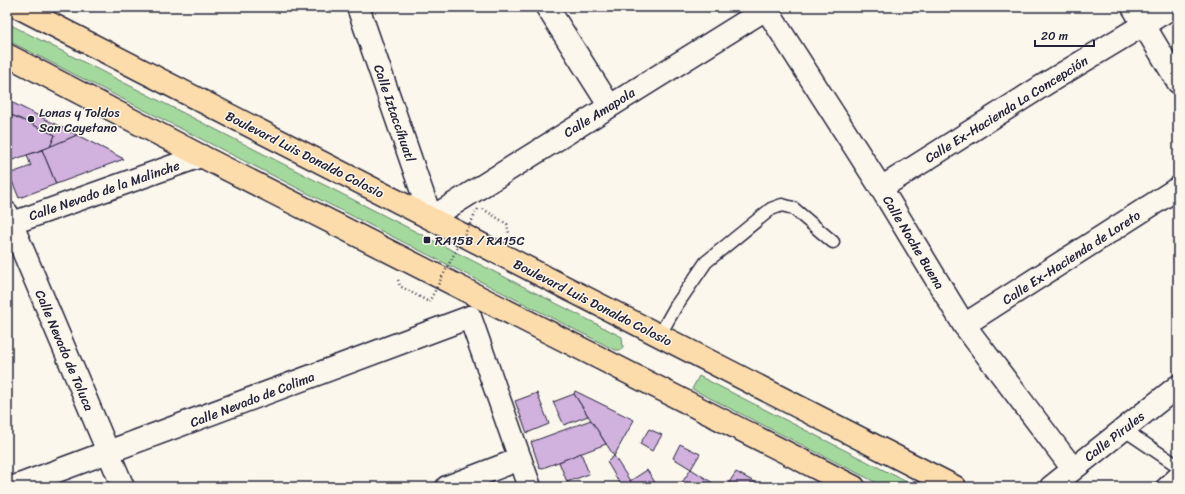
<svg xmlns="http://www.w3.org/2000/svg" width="1185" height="494" font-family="Sriracha,sans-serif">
<rect width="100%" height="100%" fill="#fbf7ec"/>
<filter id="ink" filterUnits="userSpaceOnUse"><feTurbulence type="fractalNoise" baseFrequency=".025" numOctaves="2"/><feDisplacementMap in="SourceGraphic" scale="8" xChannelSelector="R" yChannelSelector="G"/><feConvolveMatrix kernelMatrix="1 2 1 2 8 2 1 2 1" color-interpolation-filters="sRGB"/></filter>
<g filter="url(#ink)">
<g fill="#a4d99d" stroke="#637e6c">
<polygon points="7,23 622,337 623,347 621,350 615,350 7,40"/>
<polygon points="699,376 917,487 885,487 692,389"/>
</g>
<g fill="#d1b1dd" stroke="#22223b">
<polygon points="7,100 77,135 50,147 55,135 7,113"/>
<polygon points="7,113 55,135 50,147 7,162"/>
<polygon points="77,135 124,159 56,184 42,150"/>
<polygon points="42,150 56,184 19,198 9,174 31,166 27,155"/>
<polygon points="575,391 634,420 614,456 574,394"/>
<polygon points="537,393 549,424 527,433 515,401"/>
<polygon points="574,394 588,416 564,425 553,402"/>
<polygon points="591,420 606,444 540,469 531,442"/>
<polygon points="649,429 662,435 652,451 640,444"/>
<polygon points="680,444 700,454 691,469 673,458"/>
<polygon points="581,453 589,474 567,482 559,462"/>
<polygon points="614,456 625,473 634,487 622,487 607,462"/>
<polygon points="691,469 719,487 679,487"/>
<polygon points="647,470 658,487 634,487 630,481"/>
<polygon points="736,472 764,487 726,487"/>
</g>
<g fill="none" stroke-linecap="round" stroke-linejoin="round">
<defs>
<g id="lane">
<polyline points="659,336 676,306 706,262 771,209 782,205 793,208 833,242"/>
<polyline points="1123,429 1178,466"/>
<polyline points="1161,487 1178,471"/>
</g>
<g id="street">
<polyline points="547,7 609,105"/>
<polyline points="765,7 881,188 964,325 1073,469"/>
<polyline points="1133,7 1178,82"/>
<polyline points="881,188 1047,83 1173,7"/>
<polyline points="7,213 123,487"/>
<polyline points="431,218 769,7"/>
<polyline points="7,225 201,156"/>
<polyline points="470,317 530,487"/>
<polyline points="964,325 1178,188"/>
<polyline points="14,487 470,317"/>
<polyline points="447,487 520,459"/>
<polyline points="1051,487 1178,386"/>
</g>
<polyline id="secondary" points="358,7 431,218"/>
<g id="primary">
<polyline points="18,7 955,487"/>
<polyline points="7,55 201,156 854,487"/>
</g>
</defs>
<use href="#lane" stroke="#22223b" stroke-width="15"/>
<use href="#street" stroke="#22223b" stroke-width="25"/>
<use href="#secondary" stroke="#22223b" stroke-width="25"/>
<use href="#primary" stroke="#22223b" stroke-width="25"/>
<g stroke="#22223b" stroke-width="2.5" stroke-dasharray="1 3" stroke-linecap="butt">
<polyline points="483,209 507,224 509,234"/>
<polyline points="398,280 400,286 429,302"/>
</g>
<use href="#lane" stroke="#fbf7ec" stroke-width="12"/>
<use href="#street" stroke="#fbf7ec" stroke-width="22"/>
<use href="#secondary" stroke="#fbf7ec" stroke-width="22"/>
<use href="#primary" stroke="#fddcac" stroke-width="22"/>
<polyline stroke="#22223b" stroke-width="2.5" stroke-dasharray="1 3" stroke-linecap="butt" points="429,302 479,207"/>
</g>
</g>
<g fill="#22223b" stroke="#fbf7ec" stroke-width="1.5">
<circle cx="31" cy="119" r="4"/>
<rect x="423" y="236" width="8" height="8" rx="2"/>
</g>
<g text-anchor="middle" stroke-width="3" stroke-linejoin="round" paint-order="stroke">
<g font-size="13" fill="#22223b" stroke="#fbf7ec">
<text transform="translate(1006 109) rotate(-32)" y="5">Calle Ex-Hacienda La Concepción</text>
<text transform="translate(599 112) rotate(-32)" y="5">Calle Amapola</text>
<text transform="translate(395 113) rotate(71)" y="5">Calle Iztaccíhuatl</text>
<text transform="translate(305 154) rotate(27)" y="5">Boulevard Luis Donaldo Colosio</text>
<text transform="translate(104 190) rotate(-19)" y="5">Calle Nevado de la Malinche</text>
<text transform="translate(914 242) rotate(59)" y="5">Calle Noche Buena</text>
<text transform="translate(1071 257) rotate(-33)" y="5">Calle Ex-Hacienda de Loreto</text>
<text transform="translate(593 302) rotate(27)" y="5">Boulevard Luis Donaldo Colosio</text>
<text transform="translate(65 350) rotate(67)" y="5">Calle Nevado de Toluca</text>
<text transform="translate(252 399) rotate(-21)" y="5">Calle Nevado de Colima</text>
<text transform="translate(1114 436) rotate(-38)" y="5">Calle Pirules</text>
</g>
<g font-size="13" fill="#22223b" stroke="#fbf7ec" text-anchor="start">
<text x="39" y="117">Lonas y Toldos<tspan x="39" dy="15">San Cayetano</tspan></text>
<text x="435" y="245">RA15B / RA15C</text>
</g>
</g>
<rect width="1185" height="494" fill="none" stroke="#fbf7ec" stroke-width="24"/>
<rect x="12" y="12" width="1161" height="470" fill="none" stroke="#22223b" stroke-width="1.5" filter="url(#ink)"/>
<path d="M1035 40v6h59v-6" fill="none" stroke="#22223b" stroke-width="2"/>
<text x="1041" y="40" font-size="12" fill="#22223b" stroke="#fbf7ec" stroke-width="3" paint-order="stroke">20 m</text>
</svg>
